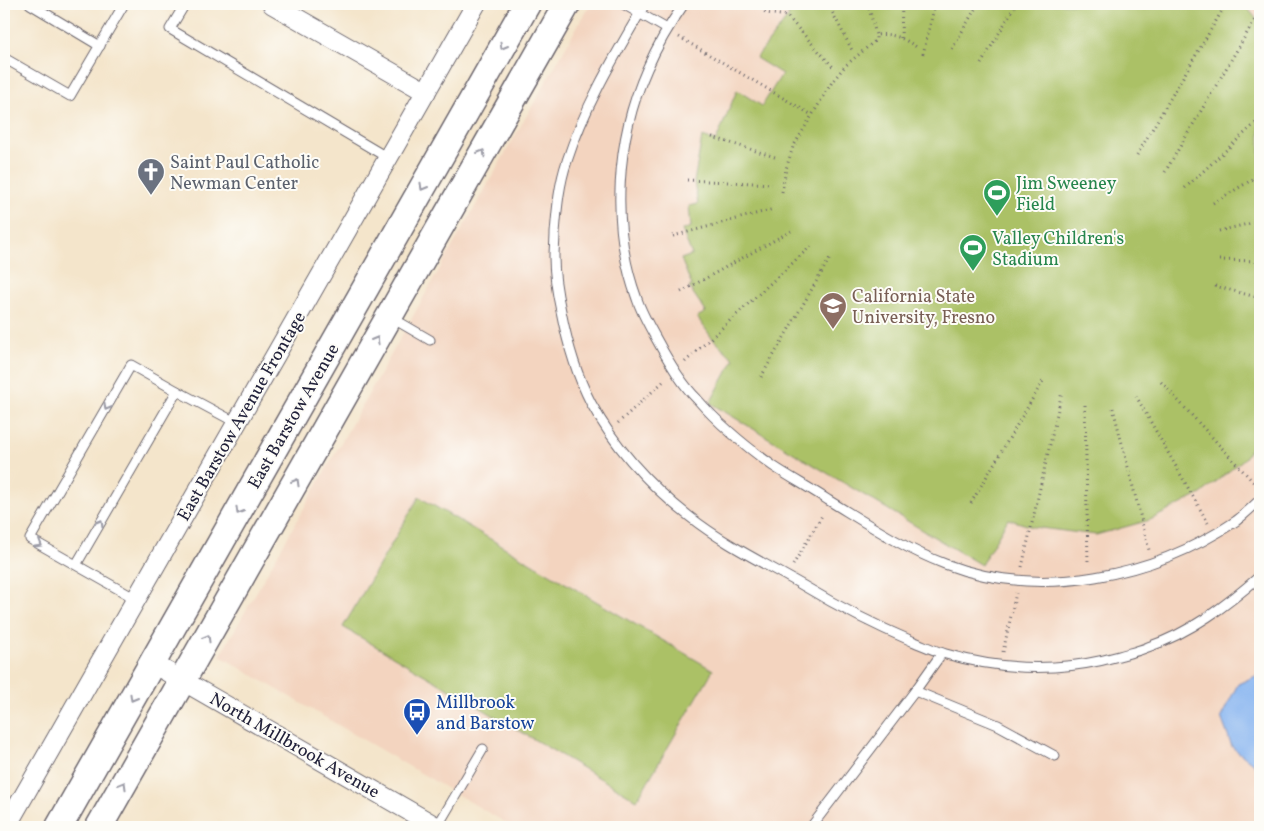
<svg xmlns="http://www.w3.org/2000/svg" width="1264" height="831" font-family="Vollkorn,serif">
<rect width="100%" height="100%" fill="#fdfcf7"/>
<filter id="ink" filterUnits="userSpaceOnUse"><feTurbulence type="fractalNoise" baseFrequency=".02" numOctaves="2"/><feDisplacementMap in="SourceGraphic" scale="10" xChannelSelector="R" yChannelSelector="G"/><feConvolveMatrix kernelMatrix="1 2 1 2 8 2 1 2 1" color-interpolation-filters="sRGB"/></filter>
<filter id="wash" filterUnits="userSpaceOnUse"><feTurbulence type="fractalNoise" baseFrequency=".0096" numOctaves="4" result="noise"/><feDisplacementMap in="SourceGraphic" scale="20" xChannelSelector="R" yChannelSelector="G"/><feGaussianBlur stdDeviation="1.12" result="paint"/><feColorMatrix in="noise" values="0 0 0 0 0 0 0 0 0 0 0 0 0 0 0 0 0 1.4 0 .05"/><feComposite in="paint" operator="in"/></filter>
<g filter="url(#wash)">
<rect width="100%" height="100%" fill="#f4e5cb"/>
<polygon fill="#f3d4bf" points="590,4 1260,4 1260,827 513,827 220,656"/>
<g fill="#abc166" stroke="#667250">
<polygon points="779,4 1244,4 1260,23 1260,432 1245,458 1201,494 1150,520 1096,535 1033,527 1008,519 981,565 710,403 734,359 712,338 697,317 706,312 689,287 692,286 681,259 692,255 682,230 691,227 689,206 698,204 694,182 702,137 716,141 737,90 762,106 782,74 756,58 789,16"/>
<polygon points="419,497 713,670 637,800 343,627"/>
</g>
<polygon fill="#86b4f0" stroke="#546b96" points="1260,674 1260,769 1232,747 1221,717 1238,684"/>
</g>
<g filter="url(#ink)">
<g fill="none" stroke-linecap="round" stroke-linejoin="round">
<defs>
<g id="lane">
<polyline points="30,4 100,46"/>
<polyline points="185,4 170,29 388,158"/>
<polyline points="626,4 625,5 667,29"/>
<path d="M645 4C616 54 585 105 567 161 559 184 557 209 555 233 555 241 554 249 554 257 554 275 557 293 561 311 567 342 576 374 591 403 615 447 650 486 690 517 724 544 766 564 804 586 839 607 874 625 912 641 923 645 934 651 946 654 980 664 1017 669 1054 667 1076 666 1098 662 1119 656 1129 653 1139 651 1148 647 1190 633 1227 605 1260 576"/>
<path d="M684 4C670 24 657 46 647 69 616 139 610 226 637 299 643 317 654 334 663 351 673 368 683 385 697 399 717 422 748 448 773 466 791 478 810 488 828 500 866 523 903 548 945 564 1040 600 1153 577 1236 521 1244 515 1252 507 1260 500"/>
<polyline points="4,58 70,96 124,4"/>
<polyline points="392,318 430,340"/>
<polyline points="177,391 237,423"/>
<path d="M76 565 177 391 131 365 30 539C66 559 101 579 136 599"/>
<polyline points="915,691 942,653"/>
<polyline points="437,827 483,749"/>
<polyline points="811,827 915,691 998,725 1055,756"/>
</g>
<g id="street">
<polyline points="272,4 426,92"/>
<polyline points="152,663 437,827"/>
<polyline points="6,827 476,4"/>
</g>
<g id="secondary">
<polyline points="59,827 527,4"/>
<polyline points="99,827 567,4"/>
</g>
</defs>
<use href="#lane" stroke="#6c666d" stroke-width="11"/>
<use href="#street" stroke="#6c666d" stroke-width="21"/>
<use href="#secondary" stroke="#6c666d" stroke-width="29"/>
<g stroke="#6c666d" stroke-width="3" stroke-dasharray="1 4" stroke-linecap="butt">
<polyline points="758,4 766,13 787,16 833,67"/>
<polyline points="828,4 852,50"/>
<polyline points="868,4 876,35"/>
<polyline points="679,37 812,115"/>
<polyline points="901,38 902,4"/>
<polyline points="952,49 978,4"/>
<polyline points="923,54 935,4"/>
<polyline points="981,64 1016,4"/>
<polyline points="712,137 778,158"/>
<polyline points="1137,155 1226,4"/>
<polyline points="1165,172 1260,11"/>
<polyline points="687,180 772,184"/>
<polyline points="1185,188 1260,119"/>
<path d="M782 192 786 169 793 147 832 82 845 66 876 40V35C894 33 903 38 918 48"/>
<polyline points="1213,203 1260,175"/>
<polyline points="1219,231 1260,221"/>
<polyline points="673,236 774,209"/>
<polyline points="1219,260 1260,261"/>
<polyline points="1215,286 1260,298"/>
<polyline points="681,292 791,231"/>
<polyline points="685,362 811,246"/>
<polyline points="761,377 830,258"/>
<polyline points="1161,382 1257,486"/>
<polyline points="1136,396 1208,523"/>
<polyline points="1085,405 1088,564"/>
<polyline points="1113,408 1149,550"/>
<polyline points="618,423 665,380"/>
<polyline points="971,503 1043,381"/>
<polyline points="793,565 823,514"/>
<polyline points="1022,567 1062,392"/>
<polyline points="1003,652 1016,593"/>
</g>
<use href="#lane" stroke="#fff" stroke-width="9"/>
<use href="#street" stroke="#fff" stroke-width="19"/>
<use href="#secondary" stroke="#fff" stroke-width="26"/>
</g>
<defs><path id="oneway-chevron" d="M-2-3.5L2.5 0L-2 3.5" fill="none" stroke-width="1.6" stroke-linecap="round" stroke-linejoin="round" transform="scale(1.25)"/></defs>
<g stroke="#9c9ca7">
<use href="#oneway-chevron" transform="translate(503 46) rotate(120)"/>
<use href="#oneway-chevron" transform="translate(482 153) rotate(-60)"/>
<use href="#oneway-chevron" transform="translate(423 187) rotate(120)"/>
<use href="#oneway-chevron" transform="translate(376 340) rotate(-60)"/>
<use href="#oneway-chevron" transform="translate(107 407) rotate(120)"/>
<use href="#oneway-chevron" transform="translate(296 482) rotate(-60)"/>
<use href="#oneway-chevron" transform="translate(239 511) rotate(120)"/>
<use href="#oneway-chevron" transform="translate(100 523) rotate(-60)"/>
<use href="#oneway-chevron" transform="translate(39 544) rotate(30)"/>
<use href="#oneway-chevron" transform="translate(207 638) rotate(-60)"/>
<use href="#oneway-chevron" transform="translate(133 698) rotate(120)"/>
<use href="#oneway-chevron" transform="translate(123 785) rotate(-60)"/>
</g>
</g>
<defs>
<symbol id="church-pin" viewBox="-11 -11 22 30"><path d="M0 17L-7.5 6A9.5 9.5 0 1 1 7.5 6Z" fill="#6b7280" stroke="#fdfcf7"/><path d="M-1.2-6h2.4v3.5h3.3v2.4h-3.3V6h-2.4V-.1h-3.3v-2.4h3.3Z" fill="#fff"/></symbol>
<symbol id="stadium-pin" viewBox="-11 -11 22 30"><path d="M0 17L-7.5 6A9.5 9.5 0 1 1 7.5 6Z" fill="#2e9e5b" stroke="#fdfcf7"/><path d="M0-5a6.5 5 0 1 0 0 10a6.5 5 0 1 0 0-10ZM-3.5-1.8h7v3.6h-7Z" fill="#fff"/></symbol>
<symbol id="university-pin" viewBox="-11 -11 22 30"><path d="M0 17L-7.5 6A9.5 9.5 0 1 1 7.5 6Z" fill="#8d6e63" stroke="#fdfcf7"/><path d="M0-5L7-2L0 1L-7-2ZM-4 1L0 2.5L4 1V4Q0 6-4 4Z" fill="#fff"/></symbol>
<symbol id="bus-pin" viewBox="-11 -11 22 30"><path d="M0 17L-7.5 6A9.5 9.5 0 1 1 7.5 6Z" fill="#1a4fb4" stroke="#fdfcf7"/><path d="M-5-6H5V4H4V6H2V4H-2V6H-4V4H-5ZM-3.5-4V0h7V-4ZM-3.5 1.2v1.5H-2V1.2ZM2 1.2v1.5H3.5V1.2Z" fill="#fff"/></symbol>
</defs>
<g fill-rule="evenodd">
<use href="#church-pin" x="135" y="156" width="32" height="43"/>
<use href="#stadium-pin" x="981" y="177" width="32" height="43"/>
<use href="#stadium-pin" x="957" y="232" width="32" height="43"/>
<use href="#university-pin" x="817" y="290" width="32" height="43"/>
<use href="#bus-pin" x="401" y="696" width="32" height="43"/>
</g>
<g text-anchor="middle" stroke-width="4" stroke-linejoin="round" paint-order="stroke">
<g font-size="18" fill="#5b616d" stroke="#fdfcf7" text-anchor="start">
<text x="170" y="168">Saint Paul Catholic<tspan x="170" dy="21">Newman Center</tspan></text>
</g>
<g font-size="18" fill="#27864d" stroke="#fdfcf7" text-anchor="start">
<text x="1016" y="189">Jim Sweeney<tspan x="1016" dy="21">Field</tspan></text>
<text x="992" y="244">Valley Children's<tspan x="992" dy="21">Stadium</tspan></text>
</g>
<g font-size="18" fill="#785e54" stroke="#fdfcf7" text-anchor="start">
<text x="852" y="302">California State<tspan x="852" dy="21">University, Fresno</tspan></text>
</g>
<g font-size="18" fill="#22223b" stroke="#fdfcf7">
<text transform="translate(241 416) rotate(-60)" y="6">East Barstow Avenue Frontage</text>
<text transform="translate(293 416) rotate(-60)" y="6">East Barstow Avenue</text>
<text transform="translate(295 745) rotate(30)" y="6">North Millbrook Avenue</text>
</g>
<g font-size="18" fill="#164399" stroke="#fdfcf7" text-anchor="start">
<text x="436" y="708">Millbrook<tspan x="436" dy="21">and Barstow</tspan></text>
</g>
</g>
<rect width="1264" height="831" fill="none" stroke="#fdfcf7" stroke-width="20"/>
</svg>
